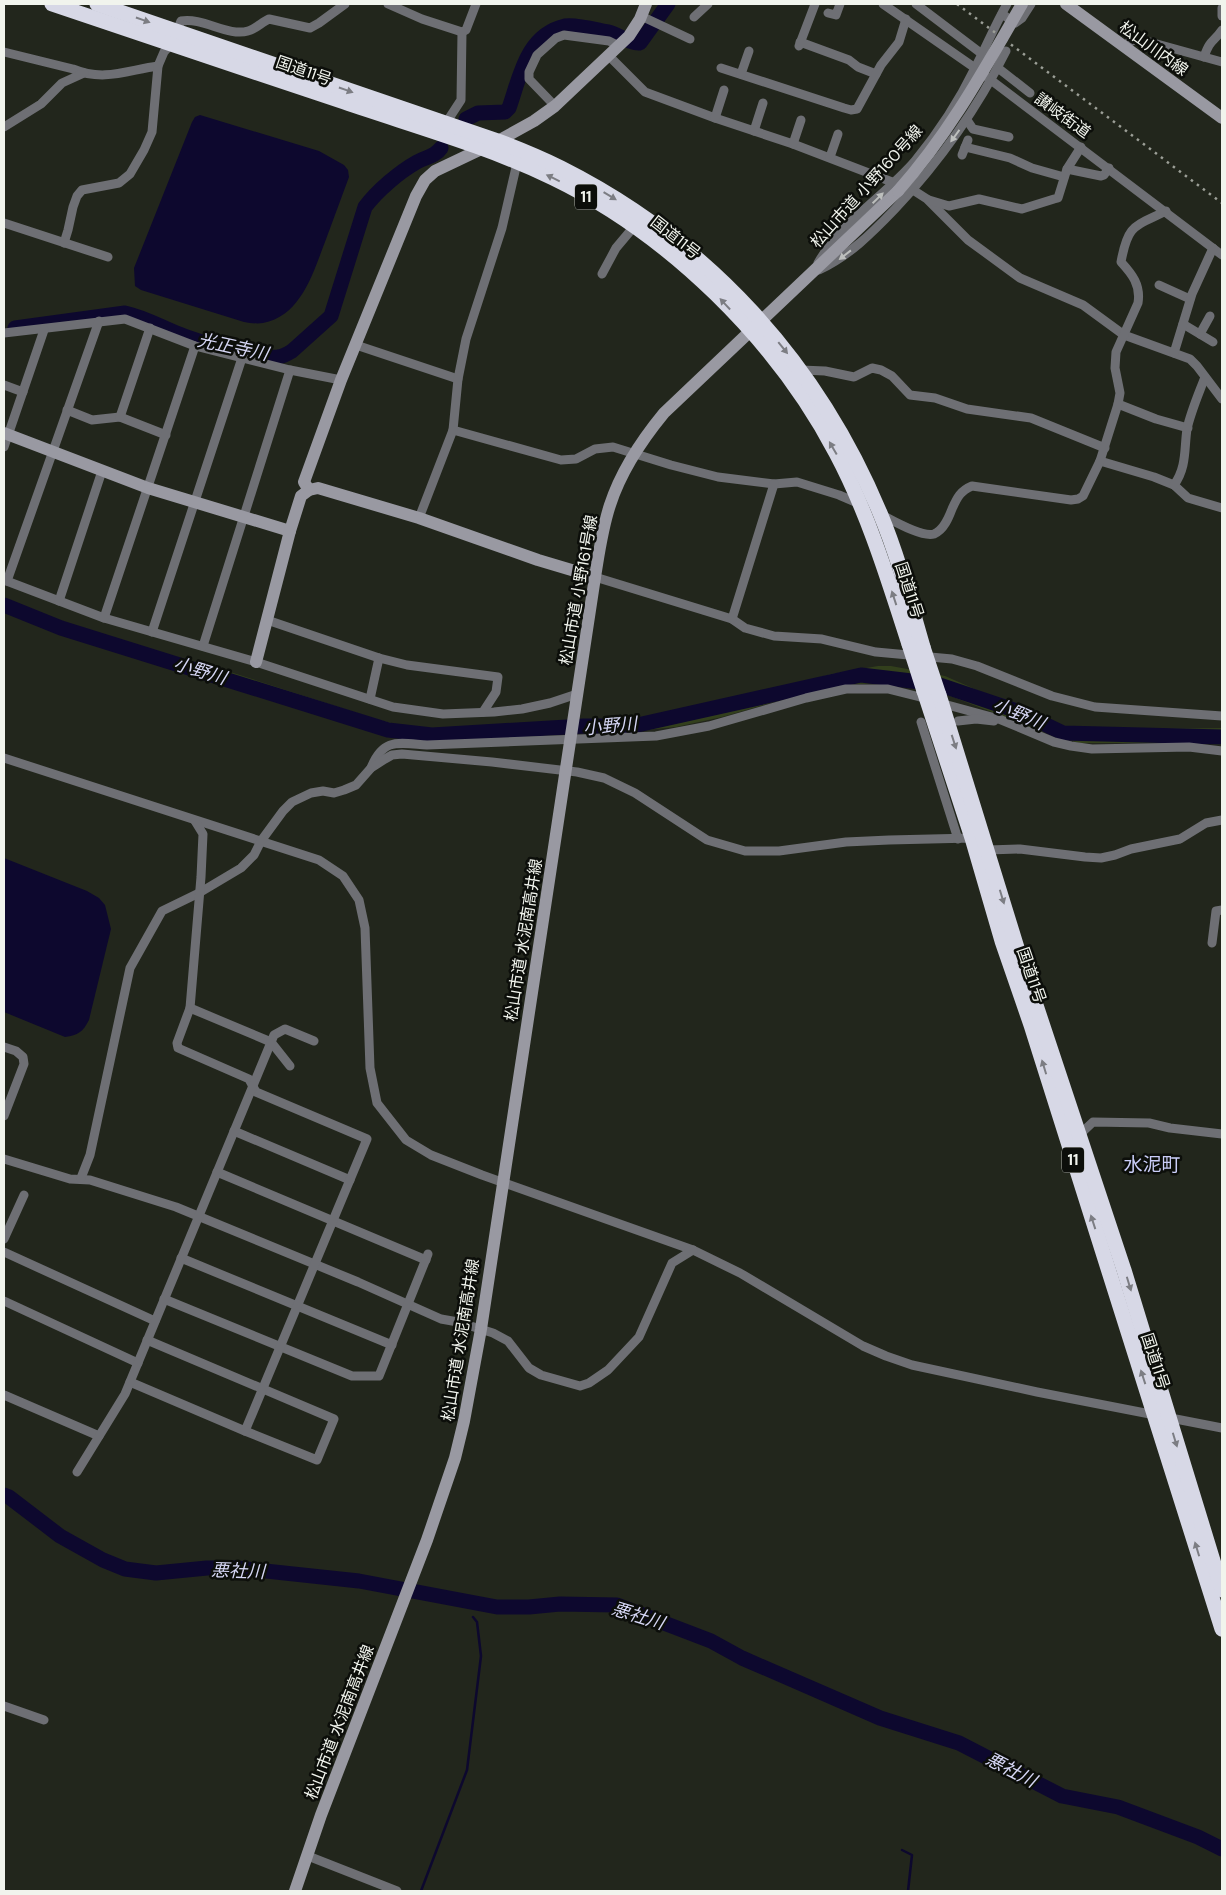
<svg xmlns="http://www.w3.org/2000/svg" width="1226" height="1895" font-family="'DM Sans','Noto Sans JP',sans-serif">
<rect width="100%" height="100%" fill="#22261c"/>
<polygon fill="#323f1c" points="4,598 59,620 159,652 224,670 376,719 399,725 423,729 463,729 594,720 605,718 647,717 671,715 720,705 729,700 730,702 831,674 878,666 891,666 945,676 1052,723 1074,730 1098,732 1136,729 1222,728 1222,745 1197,743 1079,743 1043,732 953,697 907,684 886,683 833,685 722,717 676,727 605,734 595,732 412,741 395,738 234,685 102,647 4,611"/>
<g fill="#0d082e">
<path d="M200 115 319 151 344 165 348 170 349 177C341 199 333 220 325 242 313 273 301 316 263 323 257 324 250 323 244 322L141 290 135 286 134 268 192 122 195 117Z"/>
<path d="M4 858 87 891 99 898 105 905 111 929 89 1020C83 1032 78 1035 65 1037L4 1012Z"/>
</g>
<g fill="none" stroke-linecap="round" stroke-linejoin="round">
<g stroke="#0d082e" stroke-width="2.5">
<polyline points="902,1850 912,1855 908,1891"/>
<polyline points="421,1891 467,1770 481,1656 477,1622 473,1617"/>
</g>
<g stroke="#0d082e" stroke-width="15">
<path d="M466 119 478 113 505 112 509 108C520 77 526 35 565 26 576 24 597 30 608 32 618 34 630 44 640 43L668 4"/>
<path d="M15 328 125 313C144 317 161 327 179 334 198 342 259 359 278 357 284 356 287 354 292 351L331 316 365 207C377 191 399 172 417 162 425 157 435 157 441 148"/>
<polyline points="4,605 61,628 388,730 432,735 584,726 633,726 861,675 937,684 1017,711 1063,733 1222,737"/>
<polyline points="4,1495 9,1497 60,1536 103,1560 125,1569 156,1573 207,1568 237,1568 359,1581 497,1607 529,1607 560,1604 617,1605 711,1641 742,1658 880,1718 959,1743 1062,1796 1118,1807 1198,1837 1222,1849"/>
</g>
<g stroke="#6e6f74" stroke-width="9">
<polyline points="388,4 422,19 462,32 466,30 476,4"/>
<polyline points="883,4 975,68 1222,255"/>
<polyline points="916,4 982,54"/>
<polyline points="1222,8 1222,16"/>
<polyline points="828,13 836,15 840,4"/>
<polyline points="1002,14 1015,23 1022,18 1031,4"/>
<polyline points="641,16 690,39"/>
<polyline points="694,17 708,4"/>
<polyline points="800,42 849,60 858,67 876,74"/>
<polyline points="799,46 815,4"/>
<polyline points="1125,47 1129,42 1139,39 1222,62"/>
<path d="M4 52 73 69C104 82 128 70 158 66"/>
<polyline points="609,56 645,92 715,118 793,144 913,190 927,199 968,240 1020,278 1083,305 1124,335 1190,359 1197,366 1222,399"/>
<path d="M1204 57C1210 39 1213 43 1222 30"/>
<polyline points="721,68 844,108 851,110 857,109 881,65 899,42 906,19"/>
<polyline points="998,68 1030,93"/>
<polyline points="741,74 749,51"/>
<polyline points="555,106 529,79 529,72 537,55 556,38 564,35 609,41 619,46"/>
<polyline points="715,118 724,90"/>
<polyline points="967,120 973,129 1009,137"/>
<polyline points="446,123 461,100 462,32"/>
<polyline points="4,127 41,104 62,83 84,73"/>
<polyline points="754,131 763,103"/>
<polyline points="793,144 801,120"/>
<polyline points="965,147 1010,158 1032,168 1064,177"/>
<polyline points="962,155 968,140"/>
<polyline points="830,157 838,134"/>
<polyline points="1067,169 1101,176 1104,175 1109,168"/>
<polyline points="929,200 949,206 979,199 1022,209 1054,199 1058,198 1067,169 1081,147"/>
<polyline points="4,223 108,257"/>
<path d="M64 243 68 230 73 207 77 196 82 190 119 183 130 174 144 150 152 132 158 66 164 52 172 43 181 21C203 17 228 37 248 31 256 29 262 22 269 19L310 28 319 23 345 4"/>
<path d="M818 263C841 222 885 196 915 161 938 133 959 101 975 68 986 47 995 25 1007 4"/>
<path d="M819 270C849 256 872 233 895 209 940 161 977 109 1006 51"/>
<polyline points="602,274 616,248 637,223"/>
<polyline points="1159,285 1190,299"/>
<polyline points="1183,324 1213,342"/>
<polyline points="4,333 125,319 195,346 290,370 341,380"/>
<polyline points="1200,334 1210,316"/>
<polyline points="356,345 458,379"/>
<polyline points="1174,353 1192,294 1213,248"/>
<polyline points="799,371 801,370 825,371 854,377 872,368 881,370 892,376 910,395 935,398 967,409 1031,418 1105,448"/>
<polyline points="4,385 23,392"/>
<polyline points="1118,404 1156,419 1188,428"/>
<polyline points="67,410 92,420 120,417 166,435"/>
<polyline points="120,417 150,328"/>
<polyline points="453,430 561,460 576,459 595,449 613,447 671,465 718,477 774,484 797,482 839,495 860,504"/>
<polyline points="4,447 44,330"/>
<polyline points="1100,461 1154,477 1174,485 1188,498 1222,508"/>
<path d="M1174 485C1187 467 1184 449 1187 429 1191 411 1199 393 1205 377"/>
<path d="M880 514C892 520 922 538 934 534 944 530 949 517 952 509 957 498 960 491 972 486L1071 500 1078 499 1083 496 1100 461 1118 404 1120 393 1115 368 1116 352 1138 303C1141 285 1132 274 1121 262 1128 224 1134 227 1166 211"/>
<polyline points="419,518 453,430 458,379 466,339 502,228 517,163"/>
<polyline points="595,577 732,619 745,628 774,636 822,639 876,652 952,659 977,666 1052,696 1095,707 1222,716"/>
<polyline points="4,580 104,618 256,662 393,707 443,714 494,712 522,709 550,703 577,694"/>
<polyline points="7,581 99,321"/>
<polyline points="59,601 102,471"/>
<polyline points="104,618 195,346"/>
<polyline points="732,619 774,484"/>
<polyline points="267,620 379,658 407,665 498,677 496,692 483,712"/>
<polyline points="152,632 242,358"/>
<polyline points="203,646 290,370"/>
<polyline points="370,699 379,658"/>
<polyline points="940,703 999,719 1054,742 1071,746 1092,749 1189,747 1222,751"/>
<polyline points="958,721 976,719 994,721"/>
<polyline points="921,722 958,839"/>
<polyline points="4,758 319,860 343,876 359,900 365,928 370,1068 377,1103 406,1140 431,1155 482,1175 693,1250 740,1273 863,1346 886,1356 912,1365 1037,1392 1222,1428"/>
<path d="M371 768C383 737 399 743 427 745L656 736 709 726 806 698 846 689H888L928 699"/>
<polyline points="1212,943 1216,911 1222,910"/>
<polyline points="190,1008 271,1042 290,1066"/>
<polyline points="4,1047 16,1051 23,1057 24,1064 4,1116"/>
<polyline points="234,1131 350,1180"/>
<polyline points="1077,1137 1093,1122 1149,1123 1170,1128 1222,1134"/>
<polyline points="4,1159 70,1179 90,1180 176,1207 358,1282 441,1319 458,1322 493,1333 508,1341 529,1368 541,1375 580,1386 589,1383 608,1370 639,1337 672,1263 693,1250"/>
<polyline points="217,1172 426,1260"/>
<polyline points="81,1178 90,1155 130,968 162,911 199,893 241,868 254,855 261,841 283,811 292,802 311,793 323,791 334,793 344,790 356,785 371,768 385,759 392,755 402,754 492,762 577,772 604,778 635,793 707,840 745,851 779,851 846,842 889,840 972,838 988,850 1020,849 1085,857 1101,858 1115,855 1131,849 1180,839 1206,823 1222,820"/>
<polyline points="4,1239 24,1195"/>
<polyline points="4,1252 155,1321"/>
<polyline points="181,1258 392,1345"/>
<polyline points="164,1299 352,1376 379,1376 428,1254"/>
<polyline points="4,1301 138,1363"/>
<polyline points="147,1340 334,1419 317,1460 245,1431"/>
<polyline points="130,1382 245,1431 367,1139 256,1092 249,1079 178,1048 177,1043 190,1008 201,877 203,834 195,821"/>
<polyline points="4,1395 99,1436"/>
<polyline points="77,1472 125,1394 274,1035 285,1029 314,1041"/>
<polyline points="4,1706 44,1720"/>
<polyline points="308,1856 397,1891"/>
</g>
<g stroke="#9999a2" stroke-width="12">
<polyline points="1066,4 1222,118"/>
<polyline points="4,433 148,488 290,531"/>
<polyline points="309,490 304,482 341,380 416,196 425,180 435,171 498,141 534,121 555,106 629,36 640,19 646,4"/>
<polyline points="256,662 290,531 301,496 309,490 318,488 419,518 538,560 595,577"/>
<path d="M295 1891 321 1815 427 1540 455 1458 464 1421 481 1329 595 577C599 553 602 529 610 505 621 471 641 441 664 413L898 191"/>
</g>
<g stroke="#d7d8e6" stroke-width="15">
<path d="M52 4C150 36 247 69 344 102 414 126 487 146 553 178 669 234 776 339 836 453 868 513 888 579 909 644"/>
<path d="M97 4 498 141C519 149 541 158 561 168 708 242 817 362 880 513 898 556 910 602 923 647"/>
<polyline points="924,691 972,838 1002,941 1031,1025 1222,1629"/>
<polyline points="939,695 1018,951 1124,1270 1222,1590"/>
</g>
<polyline stroke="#9c9f97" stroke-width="2.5" stroke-dasharray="2.5 5" stroke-linecap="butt" points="957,4 1222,203"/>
<path stroke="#9999a2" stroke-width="12" d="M898 191C949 134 984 70 1022 4"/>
<g stroke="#d7d8e6" stroke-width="15">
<polyline points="909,644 924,691"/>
<polyline points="923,647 939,695"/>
</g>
</g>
<defs><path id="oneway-solid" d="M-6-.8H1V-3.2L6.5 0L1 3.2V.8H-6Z" transform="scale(1.25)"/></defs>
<g fill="#7c7d83">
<use href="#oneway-solid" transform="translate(143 20) rotate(19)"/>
<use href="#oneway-solid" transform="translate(346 90) rotate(19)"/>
<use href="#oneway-solid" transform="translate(553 178) rotate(-154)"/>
<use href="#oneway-solid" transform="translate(610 196) rotate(31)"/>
<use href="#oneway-solid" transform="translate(725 304) rotate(-133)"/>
<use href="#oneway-solid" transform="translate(783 348) rotate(51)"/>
<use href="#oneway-solid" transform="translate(833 448) rotate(-120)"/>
<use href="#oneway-solid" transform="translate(894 598) rotate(-108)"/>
<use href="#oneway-solid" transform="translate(954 742) rotate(72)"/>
<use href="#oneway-solid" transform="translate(1002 897) rotate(73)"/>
<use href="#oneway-solid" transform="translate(1044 1067) rotate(-107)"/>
<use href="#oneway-solid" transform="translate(1093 1222) rotate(-108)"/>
<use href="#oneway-solid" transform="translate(1129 1284) rotate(73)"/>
<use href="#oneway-solid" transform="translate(1143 1377) rotate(-108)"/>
<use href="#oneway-solid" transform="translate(1175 1440) rotate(73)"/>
<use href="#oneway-solid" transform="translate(1197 1549) rotate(-107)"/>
</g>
<g fill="#bdbfbd">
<use href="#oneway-solid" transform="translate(955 136) rotate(126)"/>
<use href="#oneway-solid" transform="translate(878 198) rotate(-44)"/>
<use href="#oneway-solid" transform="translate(845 255) rotate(142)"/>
</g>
<g text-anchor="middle" stroke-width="5" stroke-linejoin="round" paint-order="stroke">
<g fill="#0c0e0a" stroke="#acafa9" stroke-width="1">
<rect x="575" y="184.5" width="22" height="25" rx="4"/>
<rect x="1062" y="1147.5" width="22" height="25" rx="4"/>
</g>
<g font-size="15" font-weight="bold" fill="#f1f4ed">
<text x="586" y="202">11</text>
<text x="1073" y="1165">11</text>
</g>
<g font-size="16" fill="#f1f4ed" stroke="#0c0e0a">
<text transform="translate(1154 48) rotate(36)" y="6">松山川内線</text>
<text transform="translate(304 70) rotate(19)" y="6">国道11号</text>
<text transform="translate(1063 115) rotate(36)" y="6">讃岐街道</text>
<text transform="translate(866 186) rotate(-48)" y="6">松山市道 小野160号線</text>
<text transform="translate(676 237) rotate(38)" y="6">国道11号</text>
<text transform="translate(578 590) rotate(-80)" y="6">松山市道 小野161号線</text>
<text transform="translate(910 590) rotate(72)" y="6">国道11号</text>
<text transform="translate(523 940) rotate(-81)" y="6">松山市道 水泥南高井線</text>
<text transform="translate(1032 975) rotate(71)" y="6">国道11号</text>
<text transform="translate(460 1340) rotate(-81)" y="6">松山市道 水泥南高井線</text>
<text transform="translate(1156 1361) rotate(72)" y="6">国道11号</text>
<text transform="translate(339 1722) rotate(-69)" y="6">松山市道 水泥南高井線</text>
</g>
<g font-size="18" font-style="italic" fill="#d5d6f4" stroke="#0c0e0a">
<text transform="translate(233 347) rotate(12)" y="6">光正寺川</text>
<text transform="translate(200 671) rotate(17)" y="6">小野川</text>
<text transform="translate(1019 714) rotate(23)" y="6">小野川</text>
<text transform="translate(610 726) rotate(-5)" y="6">小野川</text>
<text transform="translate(238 1571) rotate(2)" y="6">悪社川</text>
<text transform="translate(638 1616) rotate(17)" y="6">悪社川</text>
<text transform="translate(1011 1770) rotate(27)" y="6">悪社川</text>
</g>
<g font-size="19" fill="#cacdf8" stroke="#0c0e0a">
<text x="1152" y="1171">水泥町</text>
</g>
</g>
<rect width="1226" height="1895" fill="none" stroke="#f1f4ed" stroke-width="10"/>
</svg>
